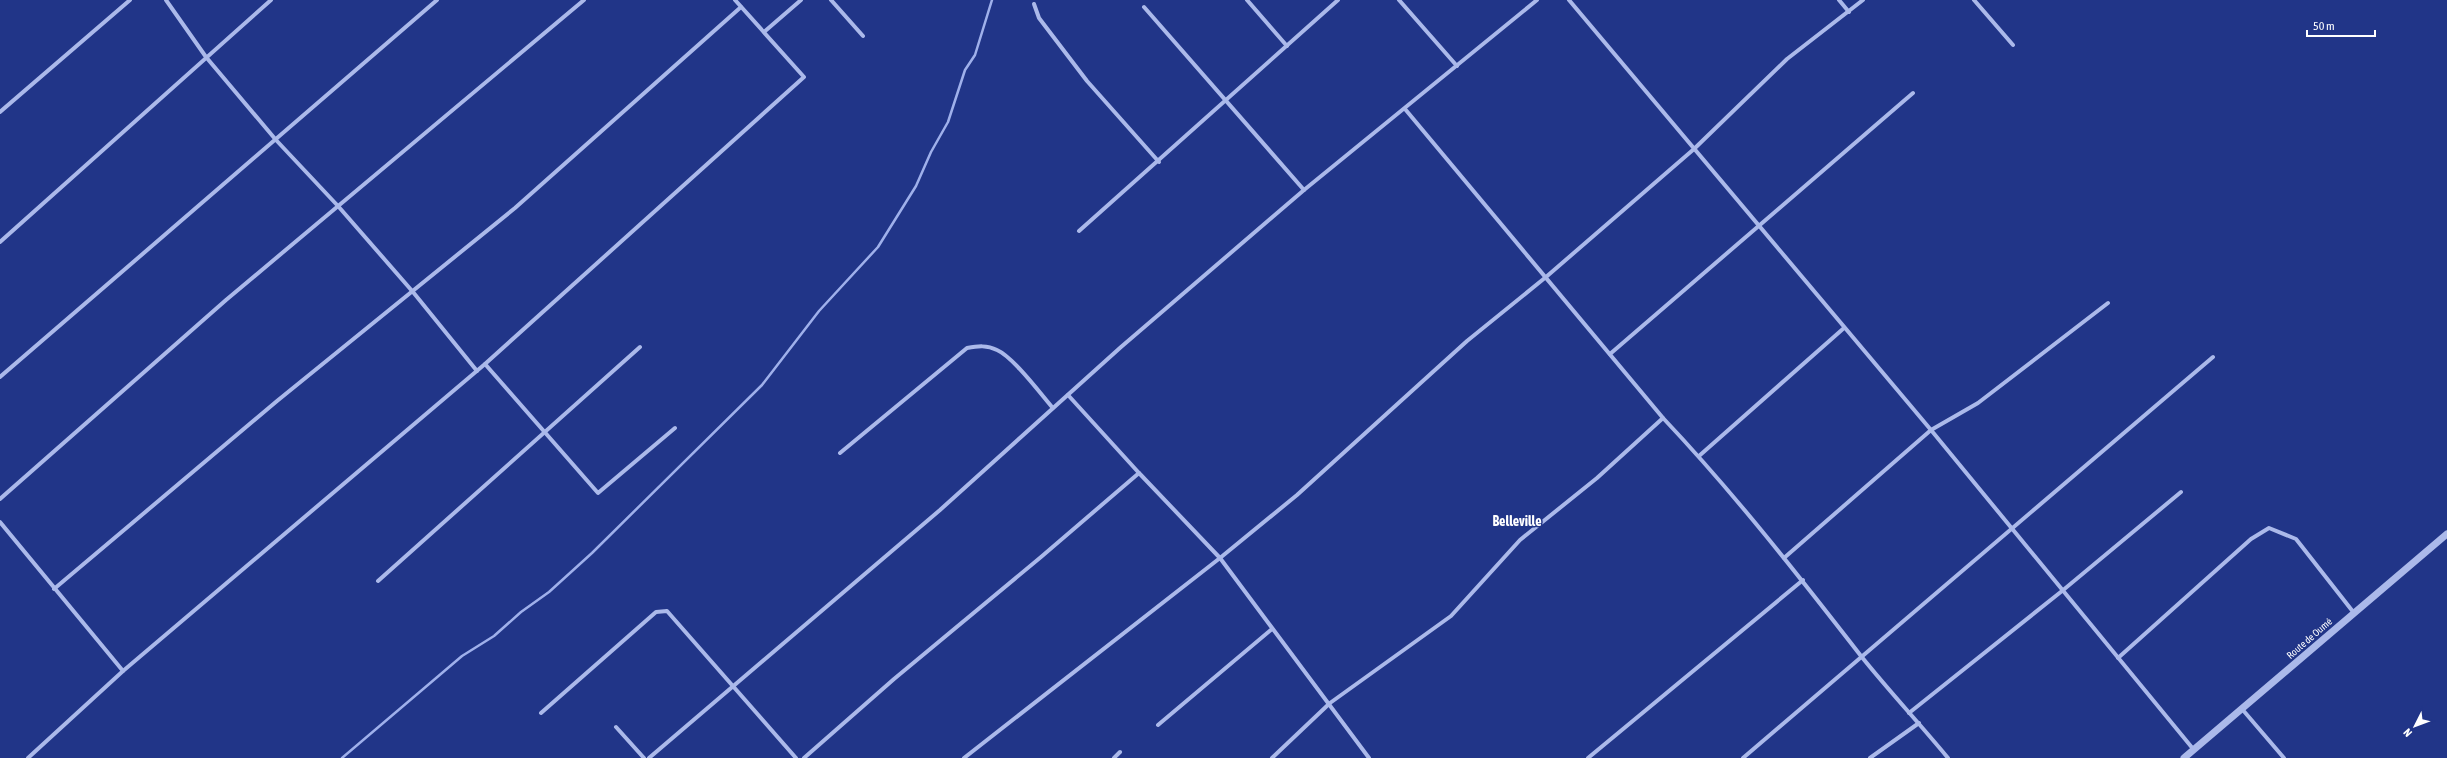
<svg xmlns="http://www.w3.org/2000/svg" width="2447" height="758" font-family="'Asap Condensed',sans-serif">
<rect width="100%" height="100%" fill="#213588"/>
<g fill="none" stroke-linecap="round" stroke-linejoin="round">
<polyline stroke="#9fb0eb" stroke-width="2.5" points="342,758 462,656 494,636 521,612 549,592 592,553 762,385 819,311 878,247 916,186 931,152 948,122 965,70 975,55 992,0"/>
<g stroke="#abb9ea" stroke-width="4">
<polyline points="166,0 206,57 276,140 338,206 413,292 477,371"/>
<polyline points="831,0 863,36"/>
<polyline points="1247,0 1287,46"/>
<polyline points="1399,0 1457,66"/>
<polyline points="1569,0 1931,430 2194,750"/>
<polyline points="1839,0 1849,12"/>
<polyline points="1974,0 2013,45"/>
<polyline points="1034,4 1039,18 1087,81 1159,162"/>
<polyline points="1144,7 1304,190"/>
<polyline points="764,32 801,0"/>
<path d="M1405 109 1663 418C1734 493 1798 575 1861 656 1889 691 1920 724 1948 758"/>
<polyline points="0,112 130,0"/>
<polyline points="1079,231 1338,0"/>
<polyline points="0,242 271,0"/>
<polyline points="1610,354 1913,93"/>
<polyline points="485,364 598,493 675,428"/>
<polyline points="0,377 437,0"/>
<polyline points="1068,395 1139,473 1220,558 1369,758"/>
<path d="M840 453 967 348C978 346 987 345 997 350 1013 357 1040 393 1052 407"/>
<polyline points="1699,456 1844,328"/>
<polyline points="0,499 226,300 584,0"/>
<polyline points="0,522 123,671"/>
<polyline points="1784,558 1931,430 1978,403 2108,303"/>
<polyline points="378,581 640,347"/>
<polyline points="54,589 277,401 515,208 741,7"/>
<polyline points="2118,658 2251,539 2269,528 2296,539 2354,613"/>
<polyline points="2242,709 2284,758"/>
<polyline points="541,713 656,612 667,611 796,758"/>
<polyline points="1909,713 2062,591 2181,492"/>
<polyline points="1158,725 1272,629"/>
<polyline points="616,727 644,758"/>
<polyline points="28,758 123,671 485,364 804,77 735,0"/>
<polyline points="649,758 940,510 1121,347 1304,190 1537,0"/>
<polyline points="804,758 894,679 1041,557 1139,473"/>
<polyline points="964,758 1220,558 1297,495 1467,341 1546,277 1694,149 1787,59 1863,0"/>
<polyline points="1114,758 1120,752"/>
<polyline points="1272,758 1330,703 1451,616 1520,540 1597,478 1663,418"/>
<polyline points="1588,758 1803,580"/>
<polyline points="1743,758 2213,357"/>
<polyline points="1870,758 1919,723"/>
</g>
<polyline stroke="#abb9ea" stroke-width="7" points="2184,758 2447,534"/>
</g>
<g text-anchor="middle" stroke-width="3" stroke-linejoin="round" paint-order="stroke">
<g font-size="10" fill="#fff" stroke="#213588">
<text transform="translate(2309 638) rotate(-41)" y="4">Route de Oumé</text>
</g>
<g font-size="14" font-weight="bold" fill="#fff" stroke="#213588">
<text x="1517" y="526">Belleville</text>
</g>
</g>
<g transform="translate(2415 726) rotate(228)" stroke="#213588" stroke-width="3" paint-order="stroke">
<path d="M0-3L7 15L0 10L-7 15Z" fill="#ffffff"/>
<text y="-6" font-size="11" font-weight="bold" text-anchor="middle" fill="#ffffff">N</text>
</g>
<path d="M2307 30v6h68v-6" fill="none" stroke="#ffffff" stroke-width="2"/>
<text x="2313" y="30" font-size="12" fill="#ffffff" stroke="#213588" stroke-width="3" paint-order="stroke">50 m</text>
</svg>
